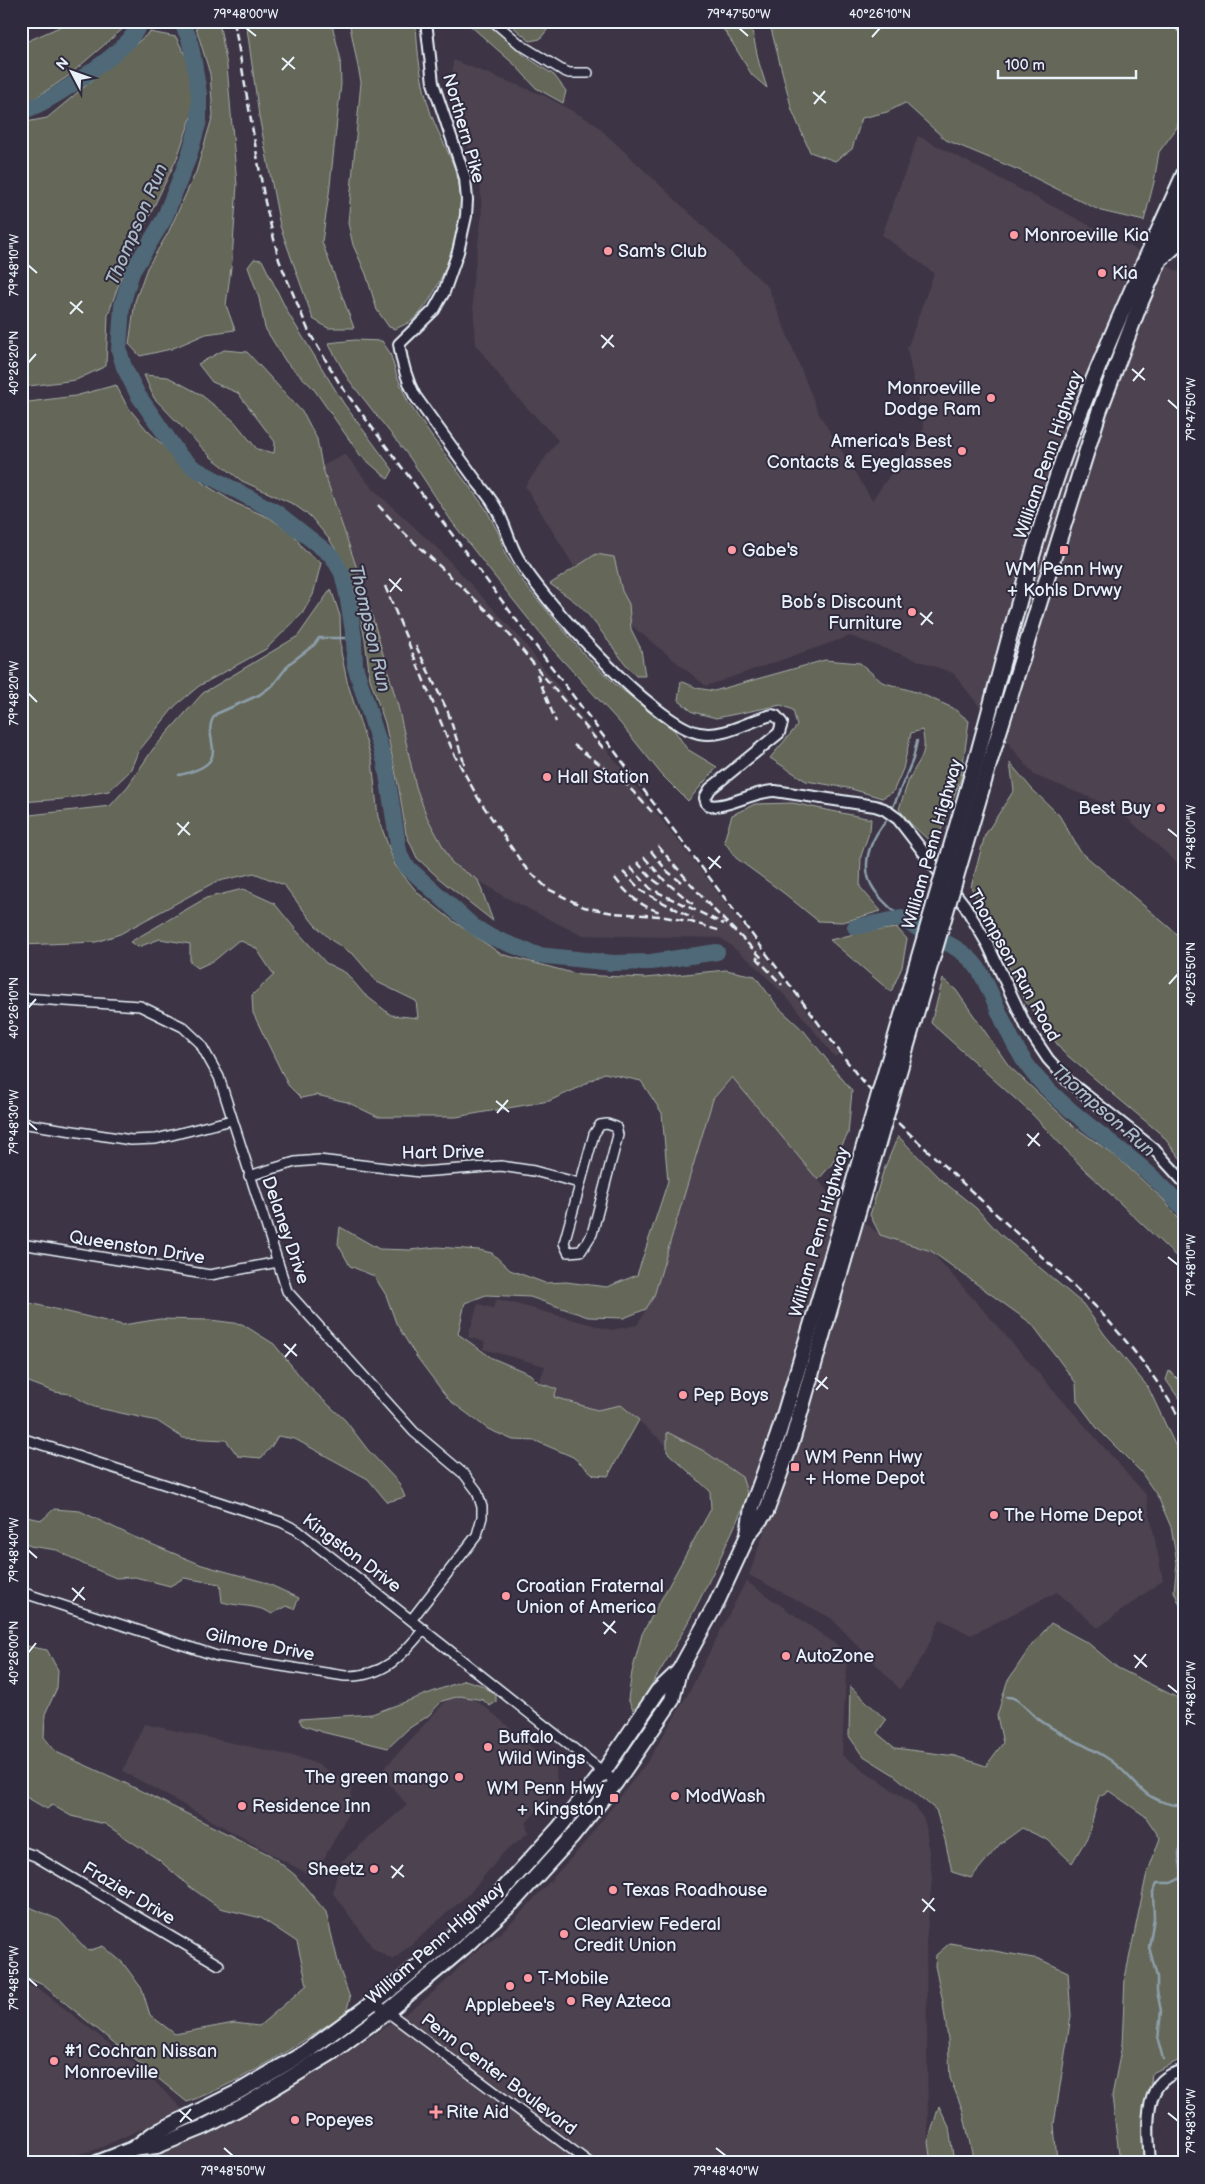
<svg xmlns="http://www.w3.org/2000/svg" width="1205" height="2184" font-family="'Balsamiq Sans',sans-serif">
<rect width="100%" height="100%" fill="#3d3545"/>
<filter id="ink" filterUnits="userSpaceOnUse"><feTurbulence type="fractalNoise" baseFrequency=".02" numOctaves="2"/><feDisplacementMap in="SourceGraphic" scale="10" xChannelSelector="R" yChannelSelector="G"/><feConvolveMatrix kernelMatrix="1 2 1 2 8 2 1 2 1" color-interpolation-filters="sRGB"/></filter>
<g filter="url(#ink)">
<g fill="#4e424f">
<polygon points="453,60 545,96 594,123 768,287 819,414 872,500 924,429 907,349 934,273 882,235 918,136 1181,273 1184,269 1184,869 1116,808 1034,775 953,673 850,636 706,686 589,591 525,486 558,440 512,392 476,345 472,290 482,214 480,179 452,105"/>
<polygon points="345,454 372,488 440,551 521,639 703,873 839,1054 835,1057 790,1001 755,965 721,938 581,935 503,896 452,863 427,817 416,787 398,706 366,595 322,466"/>
<polygon points="733,1077 829,1193 880,1235 931,1251 1146,1495 1163,1580 1098,1628 1057,1592 971,1635 940,1619 924,1655 900,1689 831,1618 749,1575 764,1532 621,1405 597,1410 553,1397 557,1389 539,1383 545,1366 483,1349 485,1342 468,1337 478,1304 493,1308 497,1299 611,1330 637,1325 654,1296 713,1099"/>
<polygon points="746,1581 847,1652 842,1755 914,1805 923,1818 926,1826 932,1878 926,1942 928,2142 931,2163 139,2163 229,2124 319,2071 418,2005 445,1982 472,1954 499,1934 522,1912 581,1847 648,1761 688,1694"/>
<polygon points="461,1690 489,1710 556,1768 557,1788 526,1823 528,1833 504,1852 470,1893 393,1960 373,1948 333,1893 335,1882 342,1861 407,1805 380,1773 443,1704 455,1691"/>
<polygon points="144,1724 298,1757 317,1764 352,1784 350,1810 319,1868 306,1873 123,1771"/>
<polygon points="21,1982 42,1991 78,2019 146,2073 183,2110 95,2150 40,2163 21,2163"/>
</g>
<g fill="#656759" stroke="#a6aca8">
<polygon points="73,21 132,21 67,77 25,105 21,105 21,44"/>
<polygon points="194,21 219,21 227,66 237,185 232,260 226,305 235,330 206,334 171,349 140,356 129,344 135,301 147,268 168,233 196,172 213,115 210,74"/>
<polygon points="246,21 331,21 340,56 341,84 329,194 322,242 354,328 328,328 313,319 280,226 259,116"/>
<path d="M349 21H416C417 53 421 84 431 114 440 139 456 162 460 189 465 224 441 294 415 318 410 323 401 326 395 329L389 327 377 310 366 274 353 245 348 223 361 82Z"/>
<polygon points="465,21 484,21 525,56 554,75 566,91 563,103 536,88 516,66"/>
<polygon points="506,21 554,21 540,39 530,41"/>
<polygon points="716,21 750,21 759,63 767,88 752,75 727,34"/>
<polygon points="769,21 1170,21 1184,31 1184,107 1176,129 1159,152 1154,182 1144,221 1101,211 1021,171 946,140 905,103 887,112 862,118 852,149 835,161 810,152 792,110"/>
<polygon points="150,32 176,37 190,65 193,112 177,158 124,269 108,315 106,366 76,380 21,387 21,123 47,118"/>
<polygon points="254,259 262,260 288,313 344,404 393,470 388,479 360,455 313,388 286,362 265,328 259,298 248,267"/>
<polygon points="355,340 382,341 390,353 397,376 408,402 432,437 486,509 499,534 505,554 526,586 583,653 616,685 675,731 687,749 717,767 688,801 662,775 621,724 554,651 491,572 452,522 410,458 348,379 328,343"/>
<polygon points="224,350 247,352 304,414 317,439 322,466 366,595 398,706 416,787 427,817 452,863 478,880 493,921 442,881 417,858 406,834 399,789 385,723 370,679 365,639 356,597 344,562 329,539 310,516 293,504 242,481 211,457 154,398 144,375 168,377 200,394 234,421 257,449 274,453 275,442 238,393 212,382 198,364"/>
<polygon points="116,385 127,406 147,430 204,484 235,503 270,518 293,534 304,550 321,563 313,595 302,614 266,649 199,686 175,706 138,752 130,771 109,791 63,799 21,802 21,403 75,396"/>
<path d="M596 554 614 557 622 591 629 604 631 629 641 649 645 676H636C616 655 602 629 582 608 573 599 561 592 550 584Z"/>
<polygon points="331,589 340,616 341,652 347,681 372,760 378,817 395,865 418,893 453,921 501,954 580,975 645,978 726,970 755,976 778,1007 804,1031 852,1091 848,1134 832,1164 818,1180 732,1077 713,1099 654,1296 646,1309 624,1318 588,1317 530,1297 486,1295 465,1303 458,1334 492,1358 530,1374 539,1383 557,1389 554,1397 597,1410 621,1405 639,1420 608,1476 594,1475 573,1457 536,1441 513,1440 488,1429 449,1400 416,1356 396,1323 386,1295 374,1276 350,1266 338,1244 340,1227 379,1249 410,1250 437,1247 479,1250 492,1253 510,1270 545,1283 566,1282 607,1287 637,1275 668,1181 662,1113 641,1081 604,1073 576,1089 549,1101 456,1117 378,1117 347,1102 316,1095 301,1098 288,1085 253,1013 252,995 274,975 256,948 239,940 215,960 198,968 190,962 190,944 160,939 138,947 130,942 206,898 243,889 274,903 296,930 326,963 346,973 364,994 391,1015 418,1018 416,1001 377,982 354,955 331,940 314,924 284,885 254,873 215,882 120,934 96,942 21,945 21,816 110,806 128,786 153,749 203,693 298,636"/>
<path d="M825 660 860 663 882 682 919 693 953 708 969 721 961 778 935 846 911 824 899 809C902 800 905 791 908 782 917 760 929 757 922 730L911 733 903 769 893 792 882 798 848 788 806 781 770 758 797 726 793 710 781 705 716 718 693 712 678 700 681 681 697 688 714 691Z"/>
<polygon points="1010,763 1032,789 1059,815 1080,851 1184,940 1184,1163 1162,1135 1063,1052 1026,1002 971,887 985,835 1014,790"/>
<polygon points="793,803 871,819 870,830 861,856 860,887 881,911 843,922 818,921 785,894 736,858 724,841 732,815 755,804"/>
<polygon points="897,928 907,939 902,967 891,992 830,940 862,932"/>
<polygon points="943,979 956,990 1009,1066 1072,1125 1118,1158 1164,1200 1184,1226 1184,1264 1081,1166 1031,1113 931,1023"/>
<polygon points="898,1136 939,1178 976,1208 1000,1234 1083,1304 1105,1335 1148,1387 1184,1464 1184,1615 1174,1591 1177,1563 1171,1527 1158,1497 1141,1472 1097,1428 1077,1401 1076,1383 1032,1324 931,1251 880,1235 870,1215 883,1172"/>
<polygon points="21,1301 123,1325 160,1319 210,1320 242,1324 274,1344 308,1386 345,1420 368,1450 399,1483 405,1497 387,1502 368,1479 295,1439 278,1436 271,1447 261,1458 238,1456 226,1440 183,1438 157,1421 94,1407 70,1394 55,1392 21,1379"/>
<polygon points="1169,1371 1184,1384 1184,1406 1166,1380"/>
<path d="M667 1432 704 1451 742 1477 748 1496C716 1569 682 1641 637 1707L633 1710 628 1699 632 1672 642 1634 711 1509 710 1491 667 1452Z"/>
<path d="M54 1509 80 1511 132 1536 202 1565 264 1582 299 1598 294 1609 286 1606 272 1614C257 1604 239 1607 222 1602L220 1584 184 1578 170 1586 135 1577 116 1578 83 1564 57 1550 30 1546 21 1540V1513L26 1517 42 1520Z"/>
<polygon points="1051,1623 1088,1643 1118,1668 1184,1701 1184,2058 1152,2073 1142,2163 1120,2163 1112,2096 1122,2045 1125,1978 1146,1877 1160,1838 1145,1816 1109,1791 1099,1796 1088,1836 1072,1863 1048,1840 1022,1828 1000,1844 971,1878 952,1872 945,1840 936,1810 894,1775 862,1755 849,1736 850,1686 886,1720 877,1733 895,1748 955,1756 986,1766 1003,1743 997,1716 1007,1682 1031,1646"/>
<path d="M21 1645 47 1650 58 1670 57 1688 45 1714 44 1737 56 1752 125 1783 270 1855 295 1875 326 1912 340 1970 350 1998 346 2013C295 2046 245 2081 187 2102L43 1985 21 1975V1903L59 1920 88 1951 103 1946 123 1963 142 1989 150 2015 175 2034 234 2023 259 2026 307 1985 297 1942 261 1918 220 1908 190 1887 159 1860 105 1824 71 1816 52 1805 47 1809 21 1794Z"/>
<polygon points="465,1680 481,1685 496,1695 496,1702 490,1706 483,1700 460,1696 442,1701 428,1716 408,1729 388,1748 322,1732 302,1725 299,1719 372,1714"/>
<polygon points="950,1943 1039,1959 1068,1972 1071,2016 1054,2124 1057,2163 974,2163 963,2111 950,2078 948,2039 942,1997 935,1966 936,1955"/>
<polygon points="939,2106 949,2127 954,2163 931,2163 928,2142"/>
</g>
<g fill="none" stroke-linecap="round" stroke-linejoin="round">
<g stroke="#8d9fab" stroke-width="2.5">
<path d="M179 775C240 762 196 737 216 714L259 695 273 685 290 663 314 645 319 638H354"/>
<polyline points="893,807 913,759 917,741"/>
<path d="M886 821C879 829 874 837 870 848 859 882 878 896 901 918"/>
<path d="M1007 1697C1019 1696 1028 1712 1037 1718 1058 1734 1082 1743 1104 1756 1137 1775 1137 1803 1184 1806"/>
<path d="M1163 2059 1158 2040 1161 2011 1157 1991V1977L1149 1947 1154 1918 1153 1892 1157 1883H1171L1181 1878C1184 1863 1173 1856 1184 1842"/>
</g>
<g stroke="#506978" stroke-width="16">
<polyline points="181,21 189,38 193,56 199,94 199,121 188,159 164,219 132,272 127,288 122,306 119,350 124,367 138,395 180,456 194,468 276,512 332,556 342,573 347,594 354,638 355,666 385,762 398,845 400,855 405,865 473,926 491,937 538,955 613,963 651,962 717,952"/>
<path d="M21 111C43 108 113 58 129 40 134 34 138 27 143 21"/>
<path d="M855 927 901 918C924 936 959 942 977 967 984 977 988 988 993 998 1006 1027 1017 1056 1039 1080 1083 1128 1143 1159 1184 1210"/>
</g>
<defs>
<g id="minor">
<polyline points="493,21 521,45 562,70 569,73 588,73"/>
<polyline points="21,998 140,1006 183,1027 200,1043 219,1077 287,1291 414,1432 465,1475 477,1491 482,1507 482,1517 477,1535 412,1619"/>
<polyline points="21,1123 131,1140 156,1139 232,1120"/>
<polygon points="607,1124 616,1127 618,1135 592,1234 581,1251 568,1252 564,1243 594,1134 600,1125"/>
<polyline points="249,1176 295,1162 319,1160 420,1172 501,1166 534,1171 579,1183"/>
<polyline points="21,1244 210,1275 278,1262"/>
<polyline points="21,1438 281,1522 297,1530 616,1782"/>
<path d="M21 1592 217 1656 345 1676C384 1677 402 1656 424 1629"/>
<polyline points="21,1851 35,1856 219,1965"/>
<polyline points="374,2002 590,2163"/>
</g>
<g id="tertiary">
<path d="M426 21 433 83 465 178 467 200 466 216 458 252 444 292 434 310 399 344C402 363 406 379 415 396 435 424 455 451 475 479 481 487 488 495 493 503 505 521 508 541 518 558 541 599 655 725 699 733 725 738 748 721 772 715L776 716 782 723 779 733 710 789 705 798 707 804C720 812 755 790 775 791L875 806 884 809 898 819 965 906 988 945 1026 1026 1048 1059 1068 1081 1154 1149 1184 1182"/>
<path d="M1150 2163C1148 2131 1140 2077 1184 2071"/>
</g>
<g id="trunk">
<polyline points="1180,21 1184,25"/>
<polyline points="1164,256 1184,238"/>
<path d="M977 757C1004 658 1029 557 1063 459 1097 362 1142 268 1184 174"/>
<polyline points="990,761 1099,412 1140,304 1184,205"/>
<polyline points="748,1534 752,1507 778,1435 832,1256"/>
<polyline points="133,2149 153,2134 238,2092 306,2052 390,1990 454,1936 499,1894 559,1828 604,1771 658,1691 679,1671"/>
<polyline points="97,2163 133,2149 157,2146 204,2127 245,2105 331,2053 388,2011 464,1947 513,1902 571,1838 616,1782 672,1700 679,1671 716,1604 748,1535 766,1512 793,1438 844,1260"/>
</g>
</defs>
<use href="#minor" stroke="#e8f1f8" stroke-width="12"/>
<use href="#tertiary" stroke="#e8f1f8" stroke-width="14"/>
<use href="#trunk" stroke="#e8f1f8" stroke-width="18"/>
<use href="#minor" stroke="#2f2a3d" stroke-width="9"/>
<use href="#tertiary" stroke="#2f2a3d" stroke-width="10"/>
<use href="#trunk" stroke="#2f2a3d" stroke-width="14"/>
<g stroke="#e8f1f8" stroke-width="2.5" stroke-dasharray="8 4" stroke-linecap="butt">
<path d="M234 21 265 202 279 260 309 332 341 386 858 1076 897 1122 1095 1306C1129 1343 1161 1382 1184 1427"/>
<polyline points="378,505 400,529 498,621 604,749"/>
<polyline points="385,586 454,754 478,798 524,866 548,889 584,907 613,913 659,916 688,921 721,931"/>
<polyline points="416,646 448,712 465,766"/>
<polyline points="537,674 556,722"/>
<polyline points="574,745 625,783 652,812"/>
<polyline points="658,846 711,907 763,959"/>
<polyline points="651,851 667,871 681,882"/>
<polyline points="644,857 665,881 694,905"/>
<polyline points="637,862 651,878 662,886"/>
<polyline points="630,867 651,889 724,924"/>
<polyline points="623,872 643,892 693,918"/>
<path d="M615 878C627 894 640 906 660 912"/>
<polyline points="756,957 782,985"/>
</g>
<defs>
<g id="trunk-bridge">
<polyline points="832,1256 977,757"/>
<polyline points="844,1260 990,761"/>
</g>
</defs>
<use href="#trunk-bridge" stroke="#e8f1f8" stroke-width="18" stroke-linecap="butt"/>
<use href="#trunk-bridge" stroke="#2f2a3d" stroke-width="14"/>
</g>
</g>
<path fill="none" stroke="#e8f1f8" stroke-width="2" d="M246 28 256 36M739 28 748 36M872 37 880 28M282 58 295 69M282 70 294 57M813 92 826 103M814 104 825 91M28 265 37 273M70 302 83 313M70 314 82 301M601 335 614 347M602 348 613 335M28 363 36 354M1132 369 1145 380M1133 381 1144 368M1168 400 1178 409M389 579 402 591M390 592 401 578M920 613 933 624M921 625 932 612M28 693 37 702M177 823 190 835M1168 829 1178 837M178 835 189 822M708 857 721 868M709 869 720 856M1169 984 1178 974M28 1008 36 999M496 1101 509 1112M497 1113 508 1100M28 1122 37 1130M1027 1134 1040 1146M1028 1146 1039 1133M1168 1257 1178 1265M284 1344 297 1356M285 1357 296 1344M815 1378 828 1389M816 1390 827 1377M28 1550 37 1558M72 1588 85 1600M73 1601 84 1587M603 1622 616 1633M604 1634 615 1621M28 1653 36 1643M1134 1655 1147 1667M1135 1668 1146 1654M1168 1685 1178 1693M391 1866 404 1877M392 1878 403 1865M922 1899 935 1911M923 1912 934 1898M28 1978 37 1986M179 2110 192 2121M1168 2113 1178 2121M180 2122 191 2109M224 2148 233 2156M716 2148 726 2156"/>
<g fill="#ff9aa2" stroke="#2f2a3d" stroke-width="2">
<circle cx="1014" cy="235" r="5"/>
<circle cx="608" cy="251" r="5"/>
<circle cx="1102" cy="273" r="5"/>
<circle cx="991" cy="398" r="5"/>
<circle cx="962" cy="451" r="5"/>
<circle cx="732" cy="550" r="5"/>
<rect x="1059" y="545" width="10" height="10" rx="2.5"/>
<circle cx="912" cy="612" r="5"/>
<circle cx="547" cy="777" r="5"/>
<circle cx="1161" cy="808" r="5"/>
<circle cx="683" cy="1395" r="5"/>
<rect x="790" y="1462" width="10" height="10" rx="2.5"/>
<circle cx="994" cy="1515" r="5"/>
<circle cx="506" cy="1596" r="5"/>
<circle cx="786" cy="1656" r="5"/>
<circle cx="488" cy="1747" r="5"/>
<circle cx="459" cy="1777" r="5"/>
<circle cx="675" cy="1796" r="5"/>
<rect x="609" y="1793" width="10" height="10" rx="2.5"/>
<circle cx="242" cy="1806" r="5"/>
<circle cx="374" cy="1869" r="5"/>
<circle cx="613" cy="1890" r="5"/>
<circle cx="564" cy="1934" r="5"/>
<circle cx="528" cy="1978" r="5"/>
<circle cx="510" cy="1986" r="5"/>
<circle cx="571" cy="2001" r="5"/>
<circle cx="54" cy="2061" r="5"/>
<path d="M433.5 2104.5h5v5h5v5h-5v5h-5v-5h-5v-5h5z"/>
<circle cx="295" cy="2120" r="5"/>
</g>
<g text-anchor="middle" stroke-width="4" stroke-linejoin="round" paint-order="stroke">
<g font-size="18" fill="#e8f1f8" stroke="#2f2a3d">
<text transform="translate(464 128) rotate(74)" y="6">Northern Pike</text>
<text transform="translate(1048 455) rotate(-71)" y="6">William Penn Highway</text>
<text transform="translate(932 844) rotate(-74)" y="6">William Penn Highway</text>
<text transform="translate(1014 965) rotate(61)" y="6">Thompson Run Road</text>
<text transform="translate(443 1152) rotate(-1)" y="6">Hart Drive</text>
<text transform="translate(286 1230) rotate(71)" y="6">Delaney Drive</text>
<text transform="translate(819 1232) rotate(-74)" y="6">William Penn Highway</text>
<text transform="translate(137 1247) rotate(9)" y="6">Queenston Drive</text>
<text transform="translate(352 1553) rotate(37)" y="6">Kingston Drive</text>
<text transform="translate(260 1644) rotate(11)" y="6">Gilmore Drive</text>
<text transform="translate(129 1893) rotate(31)" y="6">Frazier Drive</text>
<text transform="translate(435 1943) rotate(-41)" y="6">William Penn Highway</text>
<text transform="translate(499 2074) rotate(37)" y="6">Penn Center Boulevard</text>
</g>
<g font-size="18" fill="#e8f1f8" stroke="#2f2a3d" text-anchor="start">
<text x="1024" y="241">Monroeville Kia</text>
<text x="618" y="257">Sam's Club</text>
<text x="1112" y="279">Kia</text>
<text x="981" y="394" text-anchor="end">Monroeville<tspan x="981" dy="21">Dodge Ram</tspan></text>
<text x="952" y="447" text-anchor="end">America's Best<tspan x="952" dy="21">Contacts &amp; Eyeglasses</tspan></text>
<text x="742" y="556">Gabe's</text>
<text x="1064" y="575" text-anchor="middle">WM Penn Hwy<tspan x="1064" dy="21">+ Kohls Drvwy</tspan></text>
<text x="902" y="608" text-anchor="end">Bob’s Discount<tspan x="902" dy="21">Furniture</tspan></text>
<text x="557" y="783">Hall Station</text>
<text x="1151" y="814" text-anchor="end">Best Buy</text>
<text x="693" y="1401">Pep Boys</text>
<text x="805" y="1463">WM Penn Hwy<tspan x="805" dy="21">+ Home Depot</tspan></text>
<text x="1004" y="1521">The Home Depot</text>
<text x="516" y="1592">Croatian Fraternal<tspan x="516" dy="21">Union of America</tspan></text>
<text x="796" y="1662">AutoZone</text>
<text x="498" y="1743">Buffalo<tspan x="498" dy="21">Wild Wings</tspan></text>
<text x="449" y="1783" text-anchor="end">The green mango</text>
<text x="604" y="1794" text-anchor="end">WM Penn Hwy<tspan x="604" dy="21">+ Kingston</tspan></text>
<text x="685" y="1802">ModWash</text>
<text x="252" y="1812">Residence Inn</text>
<text x="364" y="1875" text-anchor="end">Sheetz</text>
<text x="623" y="1896">Texas Roadhouse</text>
<text x="574" y="1930">Clearview Federal<tspan x="574" dy="21">Credit Union</tspan></text>
<text x="538" y="1984">T-Mobile</text>
<text x="581" y="2007">Rey Azteca</text>
<text x="510" y="2011" text-anchor="middle">Applebee's</text>
<text x="64" y="2057">#1 Cochran Nissan<tspan x="64" dy="21">Monroeville</tspan></text>
<text x="446" y="2118">Rite Aid</text>
<text x="305" y="2126">Popeyes</text>
</g>
<g font-size="19" font-style="italic" fill="#abbbc5" stroke="#2f2a3d">
<text transform="translate(136 224) rotate(-67)" y="7">Thompson Run</text>
<text transform="translate(371 628) rotate(77)" y="7">Thompson Run</text>
<text transform="translate(1104 1110) rotate(41)" y="7">Thompson Run</text>
</g>
</g>
<rect width="1205" height="2184" fill="none" stroke="#2f2a3d" stroke-width="55"/>
<g transform="translate(72 72) rotate(311)" stroke="#2f2a3d" stroke-width="4" paint-order="stroke">
<path d="M0-4L9 19L0 12L-9 19Z" fill="#e8f1f8"/>
<text y="-8" font-size="14" font-weight="bold" text-anchor="middle" fill="#e8f1f8">N</text>
</g>
<path d="M998 70v8h138v-8" fill="none" stroke="#e8f1f8" stroke-width="2.5"/>
<text x="1005" y="70" font-size="15" fill="#e8f1f8" stroke="#2f2a3d" stroke-width="4" paint-order="stroke">100 m</text>
<rect x="28" y="28" width="1150" height="2128" fill="none" stroke="#e8f1f8" stroke-width="2"/>
<g font-size="12" text-anchor="middle" fill="#e8f1f8">
<text x="246" y="18">79°48'00"W</text>
<text x="739" y="18">79°47'50"W</text>
<text x="880" y="18">40°26'10"N</text>
<text transform="translate(14 265) rotate(-90)" y="4">79°48'10"W</text>
<text transform="translate(14 363) rotate(-90)" y="4">40°26'20"N</text>
<text transform="translate(1191 409) rotate(-90)" y="4">79°47'50"W</text>
<text transform="translate(14 693) rotate(-90)" y="4">79°48'20"W</text>
<text transform="translate(1191 837) rotate(-90)" y="4">79°48'00"W</text>
<text transform="translate(1191 974) rotate(-90)" y="4">40°25'50"N</text>
<text transform="translate(14 1008) rotate(-90)" y="4">40°26'10"N</text>
<text transform="translate(14 1122) rotate(-90)" y="4">79°48'30"W</text>
<text transform="translate(1191 1265) rotate(-90)" y="4">79°48'10"W</text>
<text transform="translate(14 1550) rotate(-90)" y="4">79°48'40"W</text>
<text transform="translate(14 1653) rotate(-90)" y="4">40°26'00"N</text>
<text transform="translate(1191 1693) rotate(-90)" y="4">79°48'20"W</text>
<text transform="translate(14 1978) rotate(-90)" y="4">79°48'50"W</text>
<text transform="translate(1191 2121) rotate(-90)" y="4">79°48'30"W</text>
<text x="233" y="2175">79°48'50"W</text>
<text x="726" y="2175">79°48'40"W</text>
</g>
</svg>
